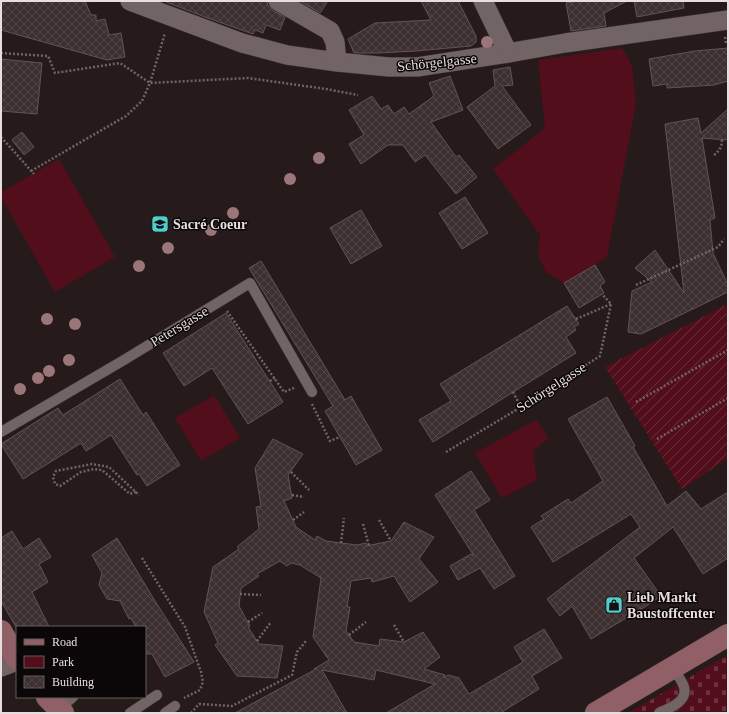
<svg xmlns="http://www.w3.org/2000/svg" width="729" height="714" font-family="'Times New Roman',serif">
<defs>
<pattern id="cemetery-stones" width="16" height="16" patternUnits="userSpaceOnUse"><rect width="16" height="16" fill="#530e1c"/><path d="M2 7V4a2 2 0 0 1 4 0v3zM10 15v-3a2 2 0 0 1 4 0v3z" fill="#6c313d"/></pattern>
<pattern id="garden-furrows" width="10" height="10" patternUnits="userSpaceOnUse"><rect width="10" height="10" fill="#530e1c"/><path d="M-1 1l2-2M0 10L10 0M9 11l2-2" fill="none" stroke="#6c313d"/></pattern>
<pattern id="building-cross-hatch" width="8" height="8" patternUnits="userSpaceOnUse"><rect width="8" height="8" fill="#3d3030"/><path d="M0 0l8 8M0 8l8-8" fill="none" stroke="#504444"/></pattern>
</defs>
<rect width="100%" height="100%" fill="#261a1b"/>
<g fill="#530e1c">
<polygon points="622,48 632,65 636,104 607,257 564,283 546,272 538,255 540,235 493,169 545,128 538,60"/>
<polygon points="59,159 115,257 55,292 1,197 1,192"/>
<polygon points="214,395 240,438 201,461 175,418"/>
<polygon points="536,420 549,438 533,451 537,480 502,498 475,453"/>
</g>
<polygon fill="url(#cemetery-stones)" points="728,655 728,713 628,713"/>
<polygon fill="url(#garden-furrows)" points="728,304 728,458 682,489 605,367"/>
<g fill="url(#building-cross-hatch)" stroke="#625455">
<polygon points="1,1 85,1 91,15 96,15 96,21 105,19 109,35 121,33 125,57 107,60 1,30"/>
<polygon points="166,1 267,1 268,6 272,10 285,17 280,30 266,25 263,33 255,30 253,34 205,17 166,2"/>
<polygon points="300,1 328,1 320,13"/>
<polygon points="421,1 458,1 476,36 476,42 471,46 416,51 377,53 354,53 348,39 375,23 431,20"/>
<polygon points="576,1 627,1 604,13 606,26 571,31 566,3"/>
<polygon points="634,1 683,1 684,8 637,17"/>
<polygon points="728,48 728,81 714,85 667,88 667,84 653,86 649,59 695,51"/>
<polygon points="1,59 42,63 37,114 1,111"/>
<polygon points="510,67 513,85 502,86 531,125 498,149 467,107 495,86 493,70"/>
<polygon points="450,76 463,110 431,122 456,157 459,155 477,177 456,194 425,155 415,162 403,145 388,145 361,164 349,144 364,135 349,110 372,96 381,109 388,105 394,114 404,107 409,114 434,96 429,83"/>
<polygon points="728,109 728,140 702,138 715,218 710,220 713,253 728,285 728,292 641,334 628,332 632,291 652,282 635,268 655,250 684,293 665,124 698,118 701,133"/>
<polygon points="22,132 34,147 24,155 12,140"/>
<polygon points="465,197 488,233 462,249 439,213"/>
<polygon points="361,210 382,246 351,264 330,228"/>
<polygon points="261,261 345,400 351,396 382,450 356,465 325,411 333,406 249,268"/>
<polygon points="595,265 605,282 600,286 604,293 579,308 564,283"/>
<polygon points="567,306 579,324 574,327 576,330 566,337 576,353 433,442 419,420 451,401 440,384"/>
<polygon points="226,313 283,402 248,424 212,368 184,386 163,353"/>
<polygon points="120,379 143,415 146,412 180,465 147,486 139,474 137,475 111,435 86,451 81,443 23,479 1,444 58,408 63,415"/>
<polygon points="607,397 635,446 633,447 667,506 686,491 701,509 728,492 728,558 703,574 673,527 634,558 661,596 643,608 591,639 572,606 560,616 547,599 640,527 631,514 553,562 531,527 544,519 541,516 568,499 571,503 603,481 568,419"/>
<polygon points="273,439 303,454 288,475 292,498 284,501 296,527 315,540 317,536 326,541 357,545 366,543 366,546 391,541 404,522 434,537 419,559 438,582 410,602 394,576 372,582 371,578 351,581 347,607 350,607 346,631 354,642 379,646 380,639 404,642 423,632 440,657 424,669 445,675 444,678 448,675 459,678 469,694 523,662 514,647 544,629 562,658 532,676 539,689 500,713 386,713 435,684 376,670 374,680 322,670 347,713 235,713 316,669 314,669 329,660 313,637 321,578 300,565 291,563 287,566 280,561 257,574 259,576 241,588 239,606 250,626 248,627 259,644 283,646 277,678 237,676 215,645 218,643 204,612 213,567 239,549 237,547 259,529 256,507 261,506 255,468"/>
<polygon points="471,471 490,500 474,510 515,576 494,589 480,568 458,580 450,566 471,554 474,556 435,495"/>
<polygon points="12,531 23,549 39,538 51,557 39,564 48,582 32,592 49,627 16,627 1,601 1,538"/>
<polygon points="117,538 155,601 194,662 165,677 152,654 145,654 145,627 136,627 131,618 129,619 120,601 107,599 99,585 102,573 92,555"/>
</g>
<g fill="none" stroke-linecap="round" stroke-linejoin="round">
<defs>
<g id="lane">
<polyline points="1,432 124,360 250,283 312,392"/>
<polyline points="59,709 73,697"/>
<polyline points="130,713 157,695"/>
<polyline points="165,713 175,706"/>
<path d="M659 713C669 708 688 702 684 687 683 683 676 672 673 668"/>
</g>
<g id="street">
<polyline points="130,1 242,43 287,55 337,62 389,67 417,67 508,53 565,43 728,20"/>
<polyline points="278,1 330,31 335,42 337,62"/>
<polyline points="483,1 508,53"/>
<polyline points="1,667 17,661"/>
</g>
<g id="secondary">
<polyline points="1,631 17,659"/>
<polyline points="47,697 63,713"/>
<polyline points="596,713 728,635"/>
</g>
</defs>
<use href="#lane" stroke="#3e3536" stroke-width="11"/>
<use href="#street" stroke="#3e3536" stroke-width="20"/>
<use href="#secondary" stroke="#3e3536" stroke-width="23"/>
<g stroke="#706566" stroke-width="2.5" stroke-dasharray="2 2" stroke-linecap="butt">
<polyline points="725,37 726,44 728,44"/>
<polyline points="1,53 48,56 55,73 120,63 150,83 248,78 326,89 358,95"/>
<polyline points="1,137 34,174"/>
<path d="M714 155C720 150 722 147 722 139"/>
<polyline points="31,171 126,116 142,101 150,83 165,33"/>
<polyline points="636,285 718,247 724,239"/>
<polyline points="227,311 284,392 296,387"/>
<polyline points="576,319 611,304"/>
<polyline points="270,381 275,378"/>
<polyline points="513,392 521,407"/>
<polyline points="636,402 728,350"/>
<polyline points="312,404 330,441 340,437"/>
<polyline points="657,439 728,398"/>
<polyline points="446,452 521,407 600,356 611,304 602,294"/>
<polyline points="291,472 309,490"/>
<polyline points="136,492 130,494 102,470 94,469 81,472 60,486 55,484 53,477 56,471 92,464 109,467 139,495"/>
<polyline points="292,495 304,497"/>
<polyline points="293,520 304,512"/>
<polyline points="379,520 391,541"/>
<polyline points="363,524 369,546"/>
<polyline points="341,543 344,518"/>
<polyline points="142,558 185,627 201,672 203,682 200,690 184,698"/>
<polyline points="240,594 261,595"/>
<polyline points="248,622 262,613"/>
<polyline points="394,625 404,642"/>
<polyline points="349,635 366,622"/>
<polyline points="257,641 271,622"/>
<polyline points="191,713 199,704 232,706 292,675 297,652 306,641"/>
</g>
<use href="#lane" stroke="#726364" stroke-width="10"/>
<use href="#street" stroke="#726364" stroke-width="19"/>
<use href="#secondary" stroke="#915f66" stroke-width="22"/>
</g>
<g fill="#9a7678">
<circle cx="487" cy="42" r="6"/>
<circle cx="319" cy="158" r="6"/>
<circle cx="290" cy="179" r="6"/>
<circle cx="233" cy="213" r="6"/>
<circle cx="211" cy="230" r="6"/>
<circle cx="168" cy="248" r="6"/>
<circle cx="139" cy="266" r="6"/>
<circle cx="47" cy="319" r="6"/>
<circle cx="75" cy="324" r="6"/>
<circle cx="69" cy="360" r="6"/>
<circle cx="49" cy="371" r="6"/>
<circle cx="38" cy="378" r="6"/>
<circle cx="20" cy="389" r="6"/>
</g>
<defs>
<symbol id="school-square" viewBox="-11 -11 22 22"><rect x="-9" y="-9" width="18" height="18" rx="4" fill="#52cdcc" stroke="#0b0607"/><path d="M0-5L7-2L0 1L-7-2ZM-4 1L0 2.5L4 1V4Q0 6-4 4Z" fill="#111"/></symbol>
<symbol id="shop-square" viewBox="-11 -11 22 22"><rect x="-9" y="-9" width="18" height="18" rx="4" fill="#52cdcc" stroke="#0b0607"/><path d="M-5-2.5h2.3a2.7 3.5 0 0 1 5.4 0H5L5.5 6h-11ZM-1.5-2.5h3a1.5 2.3 0 0 0-3 0Z" fill="#111"/></symbol>
</defs>
<g fill-rule="evenodd">
<use href="#school-square" x="150" y="214" width="20" height="20"/>
<use href="#shop-square" x="604" y="595" width="20" height="20"/>
</g>
<g text-anchor="middle" stroke-width="3" stroke-linejoin="round" paint-order="stroke">
<g font-size="14" fill="#e7dfdf" stroke="#0b0607">
<text transform="translate(437 62) rotate(-6)" y="5">Schörgelgasse</text>
<text transform="translate(179 326) rotate(-31)" y="5">Petersgasse</text>
<text transform="translate(551 387) rotate(-33)" y="5">Schörgelgasse</text>
</g>
<g font-size="14" font-weight="bold" fill="#e7dfdf" stroke="#0b0607" text-anchor="start">
<text x="173" y="229">Sacré Coeur</text>
<text x="627" y="602">Lieb Markt<tspan x="627" dy="16">Baustoffcenter</tspan></text>
</g>
</g>
<rect width="729" height="714" fill="none" stroke="#e7dfdf" stroke-width="4"/>
<rect x="16" y="626" width="130" height="72" fill="#0b0607" stroke="#635d5d"/>
<rect x="24" y="639" width="20" height="6" fill="#915f66" stroke="#635d5d"/>
<text x="52" y="646" font-size="12" fill="#e7dfdf">Road</text>
<rect x="24" y="656" width="20" height="12" fill="#530e1c" stroke="#635d5d"/>
<text x="52" y="666" font-size="12" fill="#e7dfdf">Park</text>
<rect x="24" y="676" width="20" height="12" fill="url(#building-cross-hatch)" stroke="#635d5d"/>
<text x="52" y="686" font-size="12" fill="#e7dfdf">Building</text>
</svg>
